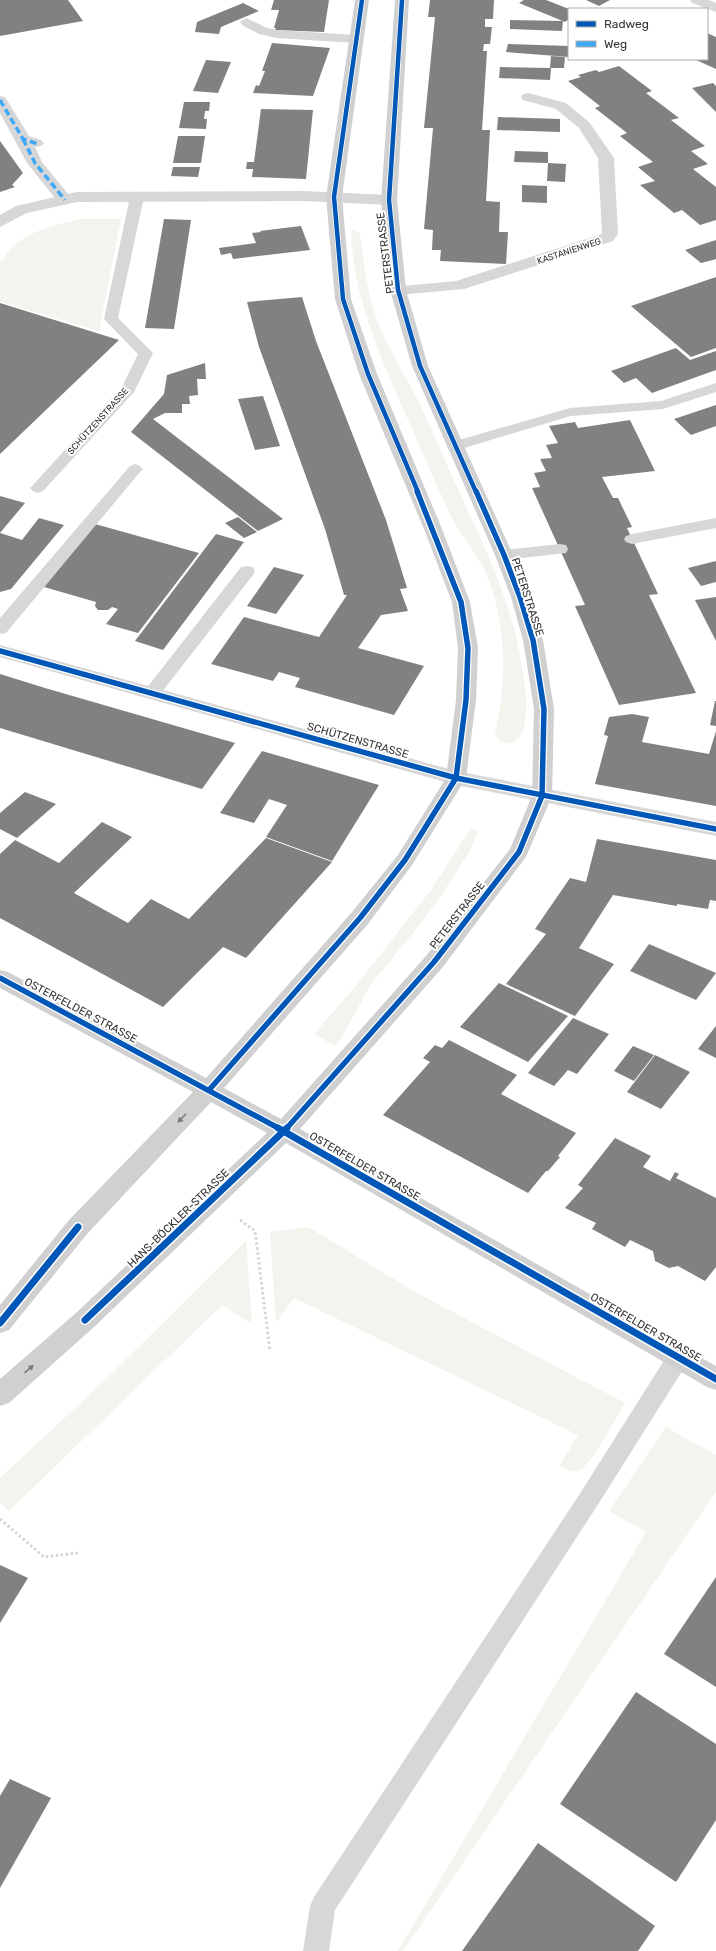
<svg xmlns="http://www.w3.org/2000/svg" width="716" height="1951" font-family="Rubik,sans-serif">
<rect width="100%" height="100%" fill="#fff"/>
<g fill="#f1f5ed">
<path d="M83 219H121L99 331 0 302V260H3C18 232 54 225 83 219Z"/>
<path d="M354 230 360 233C364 265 367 295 379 325 388 349 403 371 415 395 431 426 444 459 459 491 486 551 512 602 522 667 525 685 528 703 525 722 522 737 518 747 500 742L495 734C507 682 507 621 485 571 475 550 458 533 449 512 434 480 420 447 406 415 380 356 353 297 351 231Z"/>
<polygon points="471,828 478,831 471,849 439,899 413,933 371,984 341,1039 335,1046 314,1034 355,987 431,890"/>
<path d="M308 1227 419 1294 625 1403C616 1418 592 1463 580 1470 573 1474 565 1469 560 1465L578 1435 294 1298 276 1323 270 1232Z"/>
<polygon points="246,1241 252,1324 222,1305 9,1511 0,1503 0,1478 100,1385"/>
<polygon points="666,1427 716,1455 716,1492 403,1951 398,1951 646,1532 609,1511"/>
</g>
<g fill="#818181">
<polygon points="0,0 68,0 83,21 0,36"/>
<polygon points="274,0 329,0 324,32 275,30 276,28 274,28 279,10 271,10"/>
<polygon points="430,0 494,0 493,19 485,19 485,27 492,27 490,44 484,44 483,51 487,51 482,130 490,130 486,201 500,202 499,232 508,232 506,264 440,261 441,250 432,250 433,230 424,229 433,128 424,128 435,17 428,17"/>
<polygon points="524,0 546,0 569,9 569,19 565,22 519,3"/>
<polygon points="586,0 610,0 599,6"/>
<polygon points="243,3 259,11 221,27 219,34 195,32 197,22"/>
<polygon points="510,20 563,21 562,31 510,29"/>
<polygon points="707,33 716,37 716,69 694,59 707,59"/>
<polygon points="272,43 330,48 313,96 253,93 256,85 259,86 265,71 262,71"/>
<polygon points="508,44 569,46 569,57 506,52"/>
<polygon points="551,56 565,57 564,68 550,68"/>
<polygon points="206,60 231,62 218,93 193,91"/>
<polygon points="619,66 652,91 646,93 679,118 671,120 705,146 691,151 708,164 693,169 716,187 716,220 700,225 682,210 674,213 640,185 655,181 638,167 653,162 620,136 627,133 595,108 600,106 568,81 581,77 578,75 596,70 599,72"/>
<polygon points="500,67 551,68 550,80 499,78"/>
<polygon points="713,83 716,86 716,112 692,88"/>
<polygon points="184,102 210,102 209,111 205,111 204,119 207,119 206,129 179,128"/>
<polygon points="261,109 313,110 306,179 252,177 253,169 246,169 247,162 254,162"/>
<polygon points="498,117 560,119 560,132 497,130"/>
<polygon points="178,136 205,136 201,163 173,163"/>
<polygon points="0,141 23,173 12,185 15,187 0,192"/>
<polygon points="515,151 548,152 548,163 566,164 565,182 547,181 548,163 514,162"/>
<polygon points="173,167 200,167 198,177 171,176"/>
<polygon points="522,185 547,186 547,203 522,202"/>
<polygon points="164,219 191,220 174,329 145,328"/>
<polygon points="301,226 310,250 233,259 231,253 221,255 219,248 256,243 252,233 261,232 260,231"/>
<polygon points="716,240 716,259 713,260 701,263 685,250"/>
<polygon points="716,277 716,348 691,357 631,306"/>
<polygon points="302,297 316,341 386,520 407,588 400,589 408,611 381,615 358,648 424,666 394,715 295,687 300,678 279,672 273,681 211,664 244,617 319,637 347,595 344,595 325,529 259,347 247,302"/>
<polygon points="0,303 119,340 0,454"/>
<polygon points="676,348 690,360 716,351 716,370 652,393 636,378 624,383 611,371"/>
<polygon points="205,363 206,379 197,379 198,395 189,396 190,404 182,404 182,413 165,413 153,419 283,519 258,531 131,432 164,394 167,375"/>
<polygon points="263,396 280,446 255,450 238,399"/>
<polygon points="716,405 716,426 691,435 674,419"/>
<polygon points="630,420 655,471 602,477 613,498 618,498 632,527 627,528 658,594 649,595 696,693 619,705 575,606 585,605 532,488 540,487 534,473 546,471 540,459 552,458 546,445 558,443 549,426 575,422 578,428"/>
<polygon points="0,496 25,503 0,533"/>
<polygon points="238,517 257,532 244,538 225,523"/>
<polygon points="39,518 64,525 11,589 0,592 0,533 22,540"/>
<polygon points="95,524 199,553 138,633 106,624 118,609 112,607 108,610 98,610 95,606 96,602 44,587"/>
<polygon points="216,534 244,542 163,650 135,641"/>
<polygon points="716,561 716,582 701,586 688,568"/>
<polygon points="274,567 304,575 276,614 247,606"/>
<polygon points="716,597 716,641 695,600"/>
<polygon points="0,674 45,688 235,743 202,789 0,728"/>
<polygon points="715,701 716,701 716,726 710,725"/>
<polygon points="632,714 649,717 642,742 709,754 716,731 716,806 595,784 608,736 604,735 609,717"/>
<polygon points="262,751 379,785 332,861 266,837 287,805 269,799 254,823 220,813"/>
<polygon points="25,792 56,804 17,838 0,829 0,813"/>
<polygon points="102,822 132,837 74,893 128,923 151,899 189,919 266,838 332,862 246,958 223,947 163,1007 0,918 0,854 15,840 59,863"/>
<polygon points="597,839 716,860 716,901 710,900 708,909 677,904 677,906 613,895 579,948 614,964 575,1016 506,984 546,934 535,929 570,878 586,882"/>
<polygon points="649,944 716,973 696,1000 630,971"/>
<polygon points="499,983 568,1016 528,1062 460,1027"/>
<polygon points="573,1018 609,1034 577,1074 568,1070 554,1086 528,1073"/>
<polygon points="716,1026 716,1058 698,1049"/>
<polygon points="449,1040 517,1075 501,1094 576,1133 558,1156 560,1157 548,1171 546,1171 528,1193 383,1115 430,1062 423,1058 435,1045 442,1048"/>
<polygon points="633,1046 654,1055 634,1081 614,1071"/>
<polygon points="655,1055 690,1072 661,1109 627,1092"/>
<polygon points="615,1138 651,1156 643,1167 670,1181 675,1172 679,1174 676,1178 716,1198 716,1267 705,1281 678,1266 669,1268 655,1261 653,1251 630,1240 625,1247 592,1229 596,1223 565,1208 583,1188 578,1185"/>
<polygon points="0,1565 28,1578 0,1623"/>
<polygon points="716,1577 716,1687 664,1654"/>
<polygon points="636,1692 716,1744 716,1820 676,1882 560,1804"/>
<polygon points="10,1779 51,1798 0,1888 0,1796"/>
<polygon points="538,1843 655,1926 638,1951 462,1951"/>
</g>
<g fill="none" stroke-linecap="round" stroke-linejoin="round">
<g stroke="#d6d6d6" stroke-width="3" stroke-dasharray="2.5 2.5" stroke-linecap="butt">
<polyline points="240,1220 255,1231 270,1351"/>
<polyline points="0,1519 44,1557 78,1553"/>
</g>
<g fill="#d7d7d7" fill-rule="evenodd">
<polygon points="246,18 267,28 276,30 356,35 362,39 356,43 276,38 259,34 242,25 240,22"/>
<polygon points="137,193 142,194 144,197 118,318 153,353 134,392 43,491 38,493 33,491 30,488 33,485 122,387 138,354 104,319 130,197 132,194"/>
<polygon points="716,383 716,392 663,409 571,416 454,451 449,449 446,446 449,443 570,408 661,401"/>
<polygon points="135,464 140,466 143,469 140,472 6,633 0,634 0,618 130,466"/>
<polygon points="716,518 716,528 632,544 626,542 624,539 626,536 632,534"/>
<polygon points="560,544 566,545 568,549 566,553 504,560 498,559 496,555 498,551 504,550"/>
<polygon points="247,566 253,567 255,571 253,575 158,697 152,699 146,697 144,693 146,689 241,567"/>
<polygon points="678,1349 686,1351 689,1358 686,1365 597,1506 335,1910 329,1951 303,1951 310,1906 314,1897 581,1492 670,1351"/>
</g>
<polygon fill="#d7d7d7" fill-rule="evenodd" points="0,96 5,97 29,136 41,140 44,143 41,146 35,147 42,162 73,200 71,203 65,205 59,203 27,163 0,113"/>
<g fill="#d7d7d7" fill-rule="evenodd">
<polygon points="690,0 709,0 716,3 716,12 692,3"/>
<polygon points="528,93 566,103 589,122 614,158 618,234 613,241 464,289 398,295 392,293 390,290 392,287 456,281 602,234 598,158 579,128 556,109 523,100 521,97 523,94"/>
<polygon points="304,191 389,195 395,197 397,200 395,203 389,205 304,201 77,202 27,213 0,227 0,215 16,206 77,192"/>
<polygon points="0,645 456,771 716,822 716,836 456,785 0,657"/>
</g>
<polygon fill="#d0d0d0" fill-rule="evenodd" points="355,0 369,0 342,197 351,299 377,374 442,529 470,602 478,648 476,700 466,778 412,865 368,924 224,1088 281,1119 426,956 510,849 532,796 534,709 523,640 511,597 495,555 412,366 390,290 381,200 395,0 409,0 397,200 406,290 428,366 513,555 529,597 543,640 554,709 552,796 526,857 442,968 300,1129 716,1366 716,1390 707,1387 286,1143 94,1327 9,1403 0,1406 0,1379 76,1313 267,1133 211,1102 87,1234 9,1330 0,1333 0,1305 69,1220 193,1092 0,988 0,970 8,972 206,1078 352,912 398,855 446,778 456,700 458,648 452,602 424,529 359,374 335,299 326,197"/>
<g stroke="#3fa9f5" stroke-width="3.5" stroke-dasharray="7 3.5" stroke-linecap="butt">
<polyline points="0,100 23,139 38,144"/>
<polyline points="23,139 35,163 65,200"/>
</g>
<defs>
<g id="cycleway-far2">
<polyline points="362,0 334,197 343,299 368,374 418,492"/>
<polyline points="402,0 389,200 398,290 420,366 476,492"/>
</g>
<g id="cycleway-far1">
<polyline points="0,651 456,778 716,829"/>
<polyline points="0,978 280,1129"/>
<polyline points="209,1090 360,918 405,860 456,778 466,700 468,648 461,602 417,491"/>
<polyline points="286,1129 434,962 519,852 542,796 544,709 533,640 520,597 504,555 476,491"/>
</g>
<g id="cycleway">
<polyline points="278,1128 716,1379"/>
<polyline points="85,1320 287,1128"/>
<polyline points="0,1323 78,1227"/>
</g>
</defs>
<use href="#cycleway-far2" stroke="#fff" stroke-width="6"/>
<use href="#cycleway-far1" stroke="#fff" stroke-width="8"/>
<use href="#cycleway" stroke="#fff" stroke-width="10"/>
<use href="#cycleway-far2" stroke="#0057b8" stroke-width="4.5"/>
<use href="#cycleway-far1" stroke="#0057b8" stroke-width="5.5"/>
<use href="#cycleway" stroke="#0057b8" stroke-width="7"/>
</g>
<defs><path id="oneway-solid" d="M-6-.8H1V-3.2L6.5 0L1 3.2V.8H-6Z"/></defs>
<g fill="#7a7a7a">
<use href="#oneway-solid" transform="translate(182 1118) rotate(134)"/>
<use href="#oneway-solid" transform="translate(29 1369) rotate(-41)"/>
</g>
<g text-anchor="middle" stroke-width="4" stroke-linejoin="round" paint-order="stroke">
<g font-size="9" fill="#333" stroke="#fff">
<text transform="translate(569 251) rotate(-18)" y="3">KASTANIENWEG</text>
<text transform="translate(98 421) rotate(-48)" y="3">SCHÜTZENSTRASSE</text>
</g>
<g font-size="11" fill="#333" stroke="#fff">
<text transform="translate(385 253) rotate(-97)" y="4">PETERSTRASSE</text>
<text transform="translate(528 597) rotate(72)" y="4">PETERSTRASSE</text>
<text transform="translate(358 740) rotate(16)" y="4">SCHÜTZENSTRASSE</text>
<text transform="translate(457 915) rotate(-52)" y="4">PETERSTRASSE</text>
<text transform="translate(81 1010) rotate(28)" y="4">OSTERFELDER STRASSE</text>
<text transform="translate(365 1166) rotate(30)" y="4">OSTERFELDER STRASSE</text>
<text transform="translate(178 1218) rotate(-44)" y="4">HANS-BÖCKLER-STRASSE</text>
<text transform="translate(646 1327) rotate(30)" y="4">OSTERFELDER STRASSE</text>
</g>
</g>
<rect x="568" y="8" width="140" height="52" fill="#ffffff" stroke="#adadad"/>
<rect x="576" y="21" width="20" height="6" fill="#0057b8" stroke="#adadad"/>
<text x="604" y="28" font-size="12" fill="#333333">Radweg</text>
<rect x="576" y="41" width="20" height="6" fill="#3fa9f5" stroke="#adadad"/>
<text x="604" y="48" font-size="12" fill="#333333">Weg</text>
</svg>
